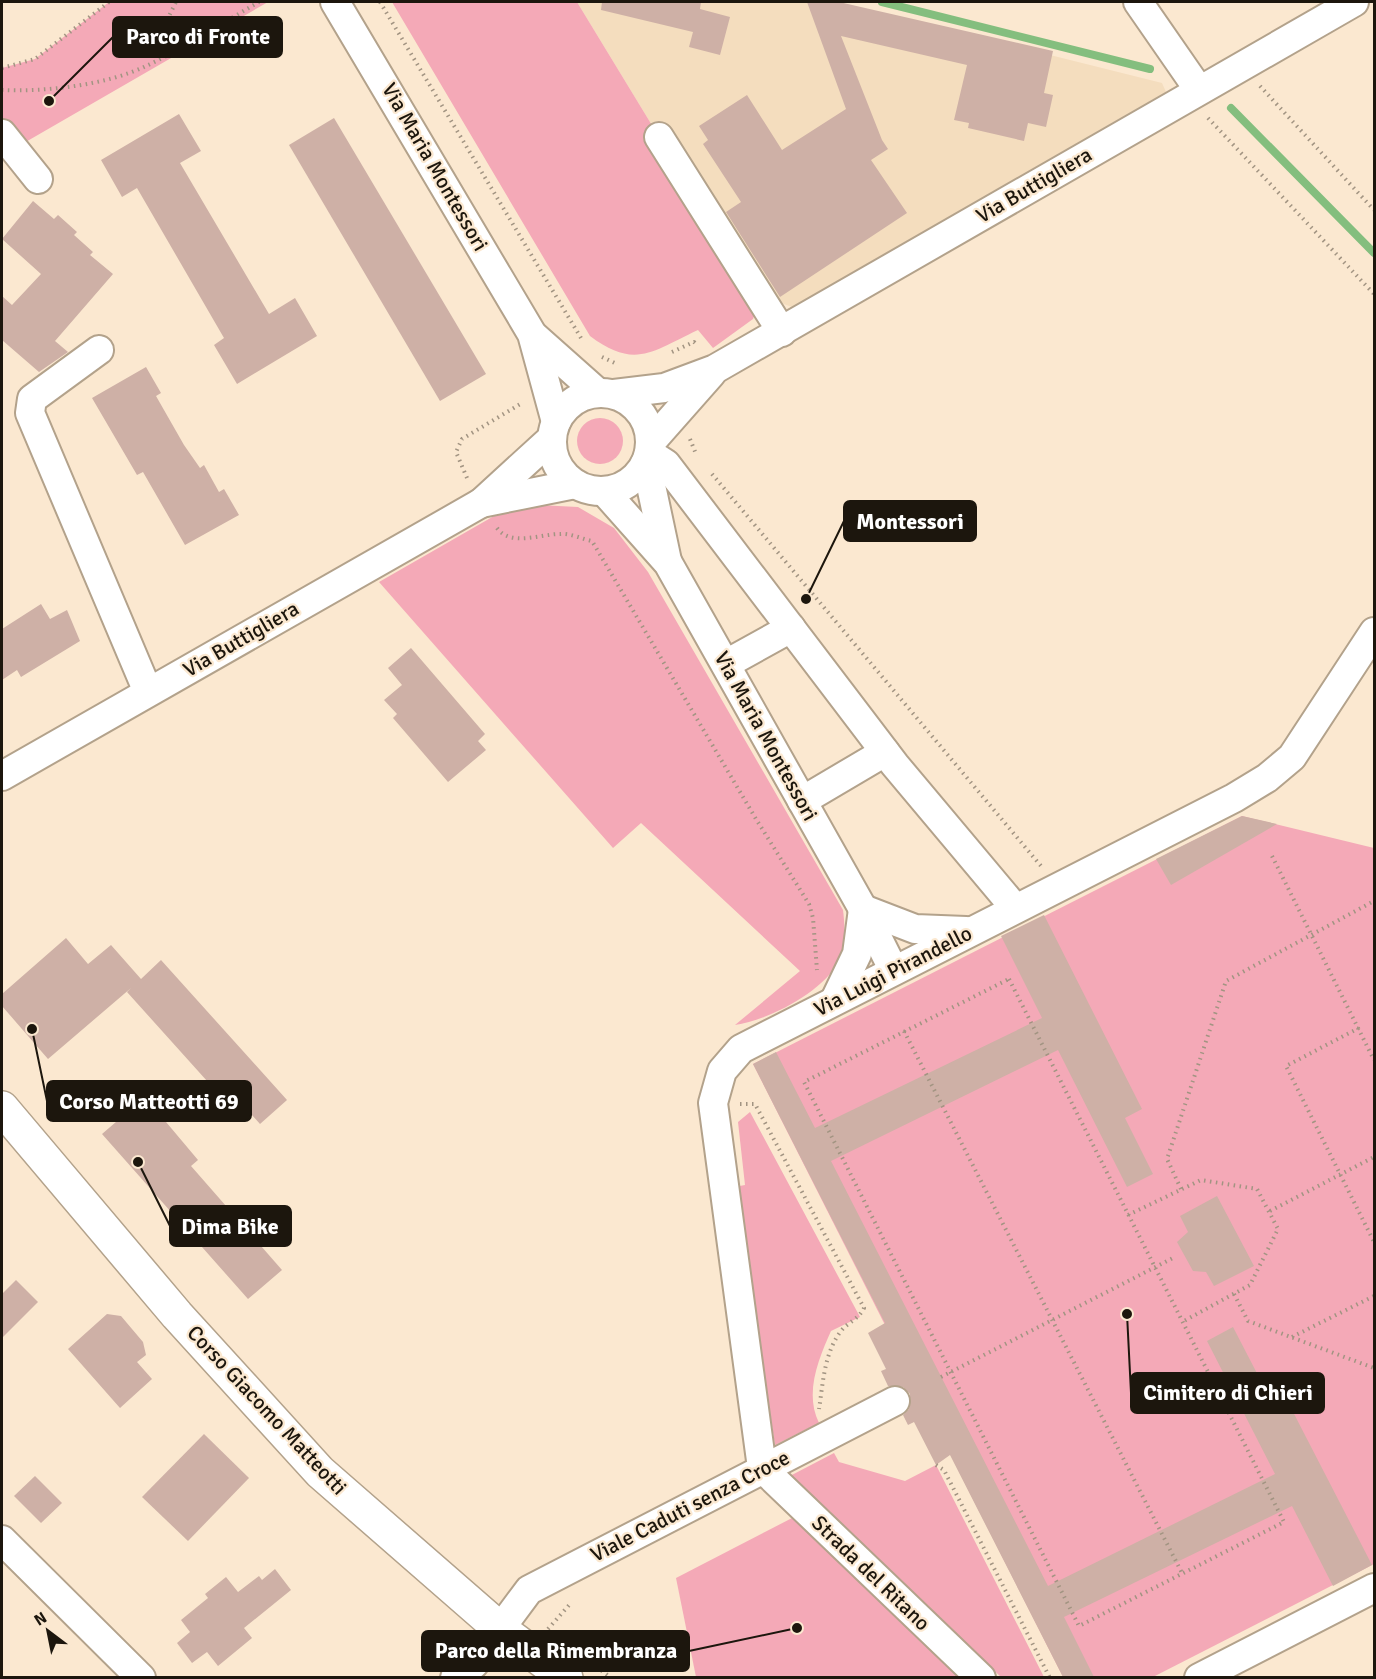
<svg xmlns="http://www.w3.org/2000/svg" width="1376" height="1679" font-family="Signika,sans-serif">
<rect width="100%" height="100%" fill="#fbe8d0"/>
<polygon fill="#f4ddbe" points="577,2 838,2 1162,83 1166,92 792,307 754,293"/>
<g fill="#f4a9b7">
<polygon points="109,2 268,2 17,147 2,134 2,68 35,59"/>
<path d="M392 2H577L754 293 757 308 753 319 713 348 698 330C653 351 635 370 590 336Z"/>
<circle cx="600" cy="441" r="23"/>
<path d="M538 505 578 507 614 528 648 572 843 910C845 925 846 947 839 961 823 992 769 1020 735 1025L800 971 641 823 613 848 379 582 501 512Z"/>
<polygon points="1242,816 1374,848 1374,1564 1153,1677 1063,1677 753,1064"/>
<path d="M750 1112 860 1317 831 1331C819 1358 804 1393 819 1423L775 1445 734 1187 745 1185 738 1122Z"/>
<polygon points="834,1453 839,1462 905,1481 936,1465 1044,1677 1001,1677 788,1477"/>
<polygon points="794,1517 959,1677 696,1677 676,1578"/>
</g>
<g fill="none" stroke-linecap="round" stroke-linejoin="round">
<g stroke="#84be7e" stroke-width="8">
<polyline points="882,2 1150,69"/>
<polyline points="1231,108 1374,253"/>
</g>
</g>
<g fill="#ceb0a6">
<polygon points="602,2 701,2 700,9 730,17 720,55 689,47 693,32 601,10"/>
<polygon points="807,2 839,2 1053,51 1044,93 1053,95 1046,127 1028,123 1024,141 968,128 969,123 954,120 967,65 841,36 882,140 888,149 871,160 907,213 780,297 726,212 741,202 703,144 708,140 699,126 747,95 782,150 846,109"/>
<polygon points="179,114 201,151 180,163 269,314 295,298 317,336 237,384 214,345 224,338 137,188 122,197 101,160"/>
<polygon points="334,118 486,374 440,401 289,145"/>
<polygon points="33,201 54,219 58,215 77,232 74,235 93,252 90,255 113,274 55,341 68,352 39,372 2,340 2,296 12,305 41,274 2,239"/>
<polygon points="146,367 161,393 156,396 184,445 200,468 204,465 219,492 224,489 239,515 185,545 143,472 137,475 92,398"/>
<polygon points="41,604 50,619 67,610 80,641 21,677 17,670 2,680 2,629"/>
<polygon points="411,648 485,734 478,741 486,750 448,782 393,718 397,714 384,700 402,685 388,668"/>
<polygon points="1242,816 1277,824 1171,885 1156,859"/>
<polygon points="1044,915 1142,1109 1125,1118 1153,1174 1127,1187 1058,1050 831,1161 1048,1586 1275,1474 1207,1341 1233,1327 1262,1383 1275,1377 1372,1565 1333,1586 1292,1506 1064,1617 1094,1677 1063,1677 950,1455 936,1465 914,1422 908,1425 903,1415 909,1409 910,1394 903,1387 888,1386 881,1371 886,1369 868,1333 885,1323 753,1064 776,1052 815,1128 1042,1018 1001,936"/>
<polygon points="66,938 88,964 111,945 141,979 161,960 287,1100 260,1124 242,1104 234,1111 127,992 131,988 48,1059 2,1006 2,994"/>
<polygon points="145,1097 198,1160 191,1166 282,1270 248,1299 102,1134"/>
<polygon points="1217,1196 1254,1266 1214,1286 1206,1272 1193,1271 1177,1242 1188,1232 1180,1216"/>
<polygon points="16,1280 38,1302 2,1338 2,1294"/>
<polygon points="107,1314 121,1316 143,1342 146,1355 137,1362 152,1379 120,1408 68,1349"/>
<polygon points="204,1434 249,1478 188,1541 142,1497"/>
<polygon points="35,1476 62,1503 41,1523 14,1496"/>
<polygon points="275,1569 291,1590 244,1628 252,1638 218,1666 207,1652 192,1663 177,1643 190,1632 181,1620 208,1598 205,1594 226,1577 238,1592 259,1576 262,1580"/>
</g>
<g fill="none" stroke-linecap="round" stroke-linejoin="round">
<defs>
<g id="minor">
<polyline points="335,2 532,334 556,422"/>
<polyline points="1138,2 1199,90"/>
<polyline points="2,134 38,179"/>
<polyline points="659,137 782,332"/>
<polyline points="535,337 598,393"/>
<polyline points="99,350 32,399 30,413 148,692"/>
<circle cx="601" cy="442" r="49"/>
<polyline points="614,394 664,388 715,369 1354,2"/>
<polyline points="651,442 711,374"/>
<polyline points="649,453 666,464 895,765 1015,908"/>
<polyline points="646,462 667,561"/>
<polyline points="604,491 668,563 863,909 893,969"/>
<polyline points="481,503 575,484"/>
<polyline points="726,664 791,628"/>
<polyline points="2,776 481,503 551,439"/>
<polyline points="802,801 885,752"/>
<polyline points="835,1000 857,954 863,909 915,929 966,931"/>
<polyline points="762,1468 713,1103 722,1071 741,1049 1234,798 1267,778 1292,757 1374,632"/>
<polyline points="762,1468 981,1678"/>
<polyline points="2,1540 141,1678"/>
<polyline points="455,1678 474,1664 529,1590 895,1401"/>
<polyline points="1199,1678 1374,1588"/>
</g>
<polyline id="major" points="2,1108 177,1315 320,1472 500,1629 566,1678"/>
</defs>
<use href="#minor" stroke="#b3a28b" stroke-width="32"/>
<use href="#major" stroke="#b3a28b" stroke-width="36"/>
<g stroke="#a29482" stroke-width="4" stroke-dasharray="1.5 4.5" stroke-linecap="butt">
<polyline points="380,2 581,338"/>
<polyline points="167,20 176,2"/>
<polyline points="2,68 35,59 109,2"/>
<polyline points="1260,86 1374,210"/>
<path d="M2 90C45 92 107 85 146 66 185 48 222 23 259 2"/>
<polyline points="1208,118 1374,294"/>
<polyline points="672,352 694,342 697,345"/>
<polyline points="602,357 617,364"/>
<polyline points="690,439 696,454"/>
<polyline points="712,474 1041,866"/>
<polyline points="467,478 456,452 462,439 522,403"/>
<path d="M497 528C511 547 540 534 560 534 570 533 582 539 592 541L756 819 809 904 813 918 817 970"/>
<polyline points="1272,856 1374,1060"/>
<polygon points="1009,979 1284,1522 1079,1626 804,1082"/>
<polyline points="1359,1028 1286,1066 1374,1242"/>
<polyline points="904,1031 1182,1573"/>
<path d="M740 1104H755L864 1308C858 1320 848 1322 841 1331 824 1353 823 1384 819 1409"/>
<polyline points="1181,1189 1167,1159 1226,981 1374,901"/>
<polyline points="1270,1211 1374,1157"/>
<polyline points="1128,1215 1201,1180 1257,1189 1278,1229 1250,1285 1182,1322"/>
<polyline points="1234,1294 1248,1321 1374,1368"/>
<polyline points="1292,1337 1374,1296"/>
<polyline points="941,1377 1173,1258"/>
<polyline points="936,1465 944,1470 1050,1678"/>
<polyline points="548,1629 571,1603"/>
<polyline points="592,1663 611,1678"/>
</g>
<use href="#minor" stroke="#fff" stroke-width="28"/>
<use href="#major" stroke="#fff" stroke-width="33"/>
</g>
<g text-anchor="middle" stroke-width="4.5" stroke-linejoin="round" paint-order="stroke">
<g font-size="21" fill="#1c160d" stroke="#fbe8d0">
<text transform="translate(435 167) rotate(60)" y="7">Via Maria Montessori</text>
<text transform="translate(1034 185) rotate(-30)" y="7">Via Buttigliera</text>
<text transform="translate(241 639) rotate(-30)" y="7">Via Buttigliera</text>
<text transform="translate(766 736) rotate(61)" y="7">Via Maria Montessori</text>
<text transform="translate(893 971) rotate(-27)" y="7">Via Luigi Pirandello</text>
<text transform="translate(267 1410) rotate(47)" y="7">Corso Giacomo Matteotti</text>
<text transform="translate(690 1506) rotate(-27)" y="7">Viale Caduti senza Croce</text>
<text transform="translate(871 1573) rotate(44)" y="7">Strada del Ritano</text>
</g>
</g>
<path fill="none" stroke="#1c160d" stroke-width="2" d="M49 101L113 37M806 599L844 521M32 1029L47 1101M138 1162L170 1226M1127 1314L1131 1393M797 1628L689 1651"/>
<g fill="#1c160d" stroke="#fbe8d0" stroke-width="2">
<circle cx="49" cy="101" r="6"/>
<circle cx="806" cy="599" r="6"/>
<circle cx="32" cy="1029" r="6"/>
<circle cx="138" cy="1162" r="6"/>
<circle cx="1127" cy="1314" r="6"/>
<circle cx="797" cy="1628" r="6"/>
</g>
<g fill="#1c160d" stroke="#1c160d" stroke-width="2">
<rect x="113" y="17" width="169" height="40" rx="6"/>
<rect x="844" y="501" width="132" height="40" rx="6"/>
<rect x="47" y="1081" width="204" height="40" rx="6"/>
<rect x="170" y="1206" width="121" height="40" rx="6"/>
<rect x="1131" y="1373" width="193" height="40" rx="6"/>
<rect x="422" y="1631" width="267" height="40" rx="6"/>
</g>
<g font-size="22" text-anchor="middle" font-weight="bold" fill="#fff">
<text x="198" y="44">Parco di Fronte</text>
<text x="910" y="529">Montessori</text>
<text x="149" y="1109">Corso Matteotti 69</text>
<text x="230" y="1234">Dima Bike</text>
<text x="1228" y="1400">Cimitero di Chieri</text>
<text x="556" y="1658">Parco della Rimembranza</text>
</g>
<rect width="1376" height="1679" fill="none" stroke="#1c160d" stroke-width="6"/>
<g transform="translate(48 1631) rotate(328)" stroke="#fbe8d0" stroke-width="4.5" paint-order="stroke">
<path d="M0-4.5L10 22L0 15L-10 22Z" fill="#1c160d"/>
<text y="-9" font-size="16" font-weight="bold" text-anchor="middle" fill="#1c160d">N</text>
</g>
</svg>
